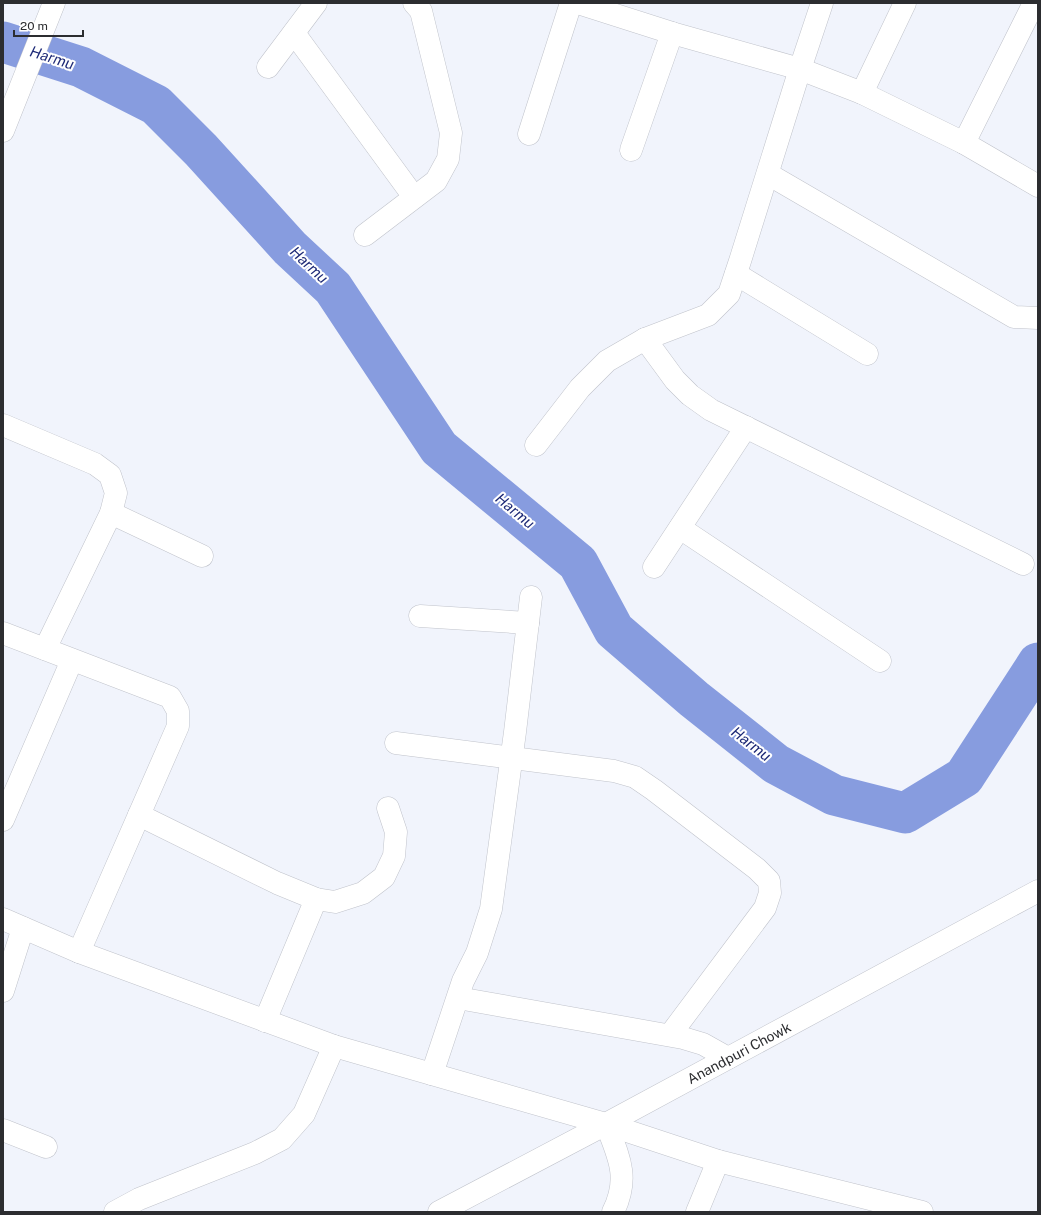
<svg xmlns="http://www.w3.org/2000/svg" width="1041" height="1215" font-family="'Public Sans',sans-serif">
<rect width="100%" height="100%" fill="#f1f4fc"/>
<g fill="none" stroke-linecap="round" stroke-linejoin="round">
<polyline stroke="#879cdf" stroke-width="41" points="3,42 81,67 156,105 201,150 290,248 333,288 439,448 578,563 614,630 694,699 776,764 834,795 905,813 964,777 1038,663"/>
<defs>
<g id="minor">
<polyline points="578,3 672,33 800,69 862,93 964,143 1038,186"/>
<polyline points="294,33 414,197"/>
<polyline points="268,67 316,3"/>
<polyline points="862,93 905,3"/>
<polyline points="3,131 54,3"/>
<polyline points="529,134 571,3"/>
<polyline points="964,143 1034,3"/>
<polyline points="631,150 672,33"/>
<polyline points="768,174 1014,317 1038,318"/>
<polyline points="365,235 436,181 448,159 451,133 421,11 414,3"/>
<polyline points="736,274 867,354"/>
<polyline points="645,339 675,380 690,395 711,410 1023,564"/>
<polyline points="3,425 95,464 110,475 116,493 111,513 45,649"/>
<polyline points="536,445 580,388 607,361 645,339 708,315 729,294 740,261 800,69 822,3"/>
<polyline points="111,513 202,556"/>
<polyline points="680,528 880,661"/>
<polyline points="654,567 746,427"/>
<polyline points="420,616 528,623"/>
<polyline points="3,633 170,697 178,711 178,726 79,952"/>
<polyline points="396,743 614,771 635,777 654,790 757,869 769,881 770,893 765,908 670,1035"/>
<polyline points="139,815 277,883 316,899 335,902 363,893 384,877 394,856 396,832 388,808"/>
<polyline points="3,820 72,660"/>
<polyline points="3,919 79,952 334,1046 606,1124 718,1161 922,1212"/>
<polyline points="3,991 23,928"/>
<polyline points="458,998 683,1038 703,1044 728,1058"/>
<polyline points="265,1021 316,899"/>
<polyline points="432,1074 463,981 477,953 491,909 515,732 531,597"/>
<path d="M606 1124C619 1157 630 1178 613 1212"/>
<polyline points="3,1130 46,1147"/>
<polyline points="115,1212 139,1199 255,1153 282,1139 304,1114 334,1046"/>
<polyline points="439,1212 606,1124 1038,891"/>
<polyline points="697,1212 718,1161"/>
</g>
</defs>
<use href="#minor" stroke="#c0c3cb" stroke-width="23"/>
<use href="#minor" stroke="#fff" stroke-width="22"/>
</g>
<g text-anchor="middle" stroke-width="4" stroke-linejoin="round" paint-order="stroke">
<g font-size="14" fill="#2c2d30" stroke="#fff">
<text transform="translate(739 1053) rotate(-28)" y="5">Anandpuri Chowk</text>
</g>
<g font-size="15" font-style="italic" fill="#1e2a77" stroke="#fff">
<text transform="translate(52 58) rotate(18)" y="5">Harmu</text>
<text transform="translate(309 265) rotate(43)" y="5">Harmu</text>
<text transform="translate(515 511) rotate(40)" y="5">Harmu</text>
<text transform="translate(751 744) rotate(38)" y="5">Harmu</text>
</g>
</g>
<rect width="1041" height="1215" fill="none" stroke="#2c2d30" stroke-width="8"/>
<path d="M14 30v6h69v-6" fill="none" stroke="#2c2d30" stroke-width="2"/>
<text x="20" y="30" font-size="12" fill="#2c2d30" stroke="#ffffff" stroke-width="3" paint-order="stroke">20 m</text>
</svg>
